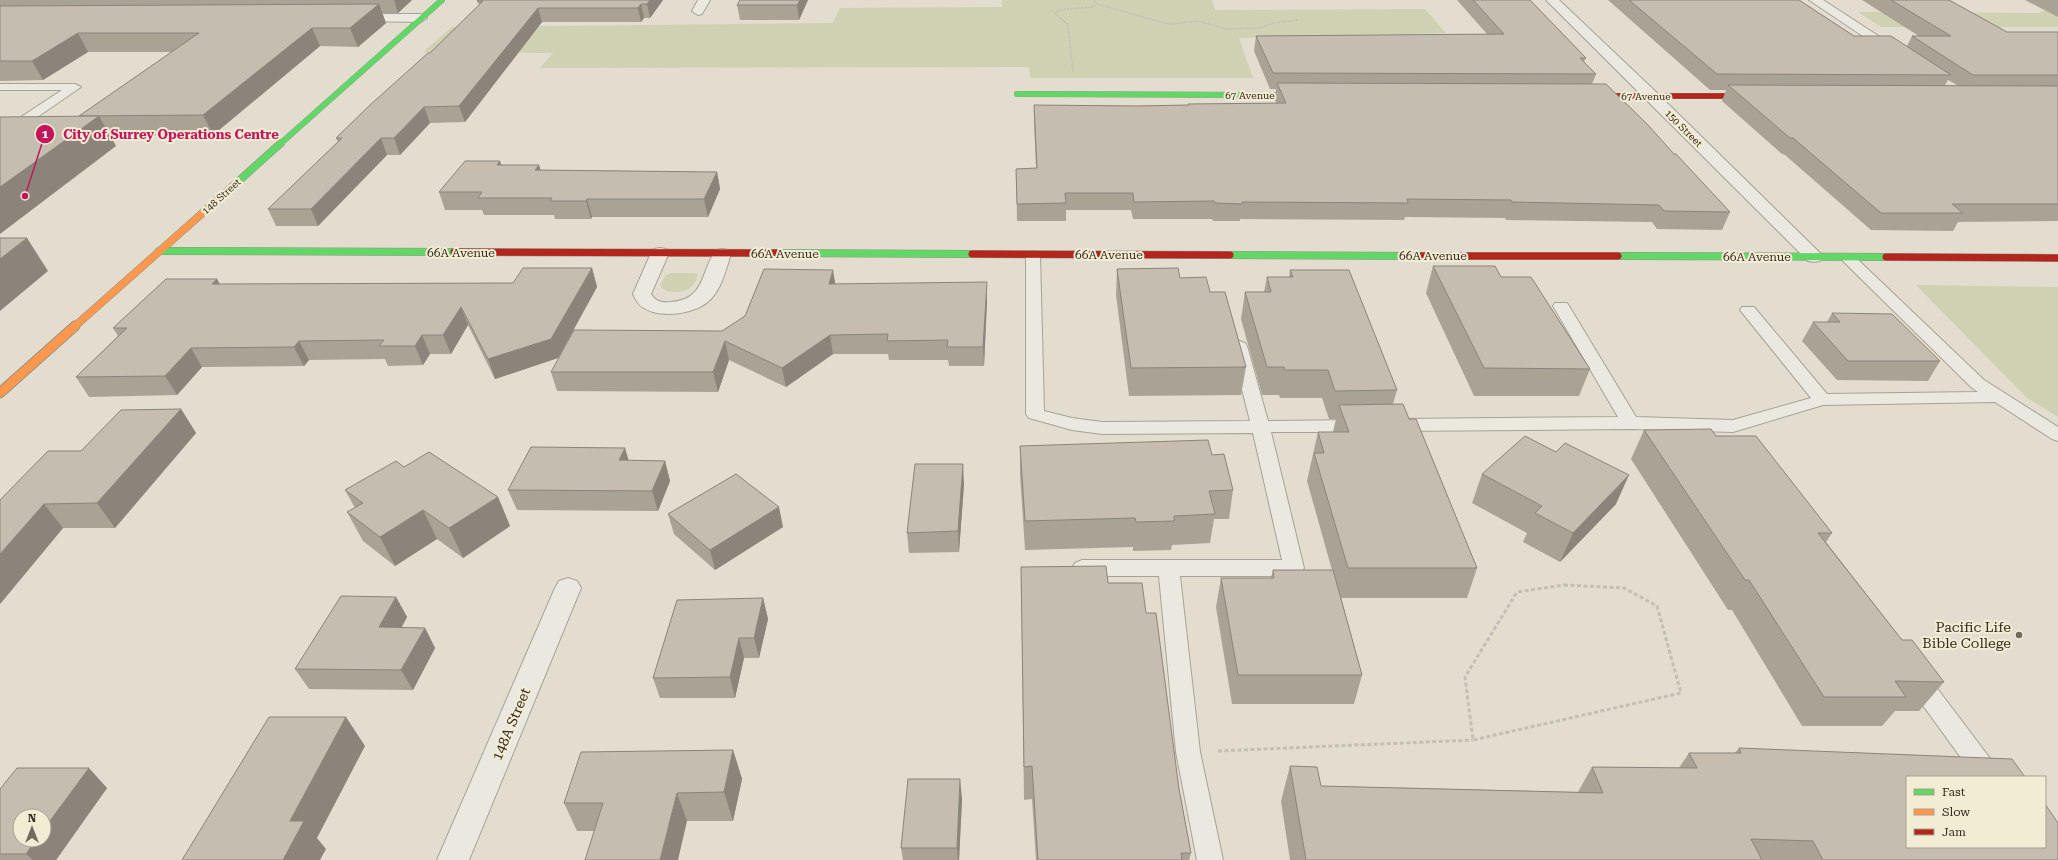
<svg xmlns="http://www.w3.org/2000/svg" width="2058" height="860" font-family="'Roboto Serif',serif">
<rect width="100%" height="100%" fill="#e2ddce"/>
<g fill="#cfd1b2">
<polygon points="1002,0 1212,0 1215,10 1425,9 1446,33 1239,38 1253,78 1030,78 1029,67 540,68 553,53 423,52 452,27 833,23 840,8 1002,7"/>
<polygon points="2058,4 2058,27 1881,27 1858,12 2039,13"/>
<path d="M671 273H694L698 275C697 277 696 281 694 284 688 293 666 296 660 285L666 275Z"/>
<polygon points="1916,285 2058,287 2058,417 2027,398"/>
</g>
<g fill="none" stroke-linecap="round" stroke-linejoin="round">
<defs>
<g id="lane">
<polygon points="0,84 75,84 81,87 4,140 0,141 0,131 62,90 0,90"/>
<polygon points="1033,251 1038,252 1040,255 1044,411 1072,418 1102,422 1250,421 1231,346 1233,343 1239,341 1245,343 1247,346 1268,421 1359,420 1365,422 1368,426 1365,430 1359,432 1271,432 1304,568 1301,573 1294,576 1180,576 1200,752 1223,860 1197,860 1176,752 1159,576 1082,576 1075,573 1072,568 1075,563 1082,560 1282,560 1253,433 1102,434 1072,430 1029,418 1026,414 1026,255 1028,252"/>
<polygon points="1848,254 1853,255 1984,380 2058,427 2058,441 2052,439 1995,402 1823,405 1733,432 1630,429 1395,431 1389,429 1386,425 1389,421 1395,419 1618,417 1553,306 1555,303 1567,303 1569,306 1636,417 1733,420 1811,398 1740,310 1742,307 1754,307 1827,394 1978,392 1972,388 1843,261 1841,258 1843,255"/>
<polygon points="1916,669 1924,671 1998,769 2001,777 1975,777 1908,685 1905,678 1908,671"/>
</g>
<g id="street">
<polygon points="698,0 710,0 702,14 698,15 692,11"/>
<polygon points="1546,0 1559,0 1657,93 1820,253 1823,257 1820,261 1814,262 1808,261"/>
<polygon points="1809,0 1823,0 1903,52 1896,56 1891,55"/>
<polygon points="355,14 421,14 427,18 421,22 351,21 349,18 351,15"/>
<path d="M660 248 666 249 669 253 651 294C655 301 662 303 670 302 706 300 700 272 716 250L722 249 728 250 731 254C726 269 722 287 711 299 697 314 661 319 644 308 638 305 636 300 633 294L651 253 654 249Z"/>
<polygon points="568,578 577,581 581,588 469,860 437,860 555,588 559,581"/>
</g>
<g id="fast-far1">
<polyline points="1017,94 1306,95"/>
<polyline points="280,144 442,0"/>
</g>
<g id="fast">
<polyline points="233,186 281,143"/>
<polyline points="159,251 454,252"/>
<polyline points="776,253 972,254"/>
<polyline points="1230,255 1419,256"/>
<polyline points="1618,256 1886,257"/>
</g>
<polyline id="slow-far1" points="74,327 233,186"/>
<polyline id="slow" points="0,393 75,326"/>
<polyline id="jam-far1" points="1588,96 1754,96"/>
<g id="jam">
<polyline points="454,252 776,253"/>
<polyline points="972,254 1230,255"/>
<polyline points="1419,256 1618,256"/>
<polyline points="1886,257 2058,258"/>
</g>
</defs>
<use href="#lane" stroke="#a7a297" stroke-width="2"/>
<use href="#street" stroke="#a7a297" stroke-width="2"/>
<use href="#fast-far1" stroke="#979286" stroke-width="6"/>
<use href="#fast" stroke="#979286" stroke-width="8"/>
<use href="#slow-far1" stroke="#979286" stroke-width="8"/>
<use href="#slow" stroke="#979286" stroke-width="11"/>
<use href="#jam-far1" stroke="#979286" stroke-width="6"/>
<use href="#jam" stroke="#979286" stroke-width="8"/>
<g stroke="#c3bfb6" stroke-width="1.5" stroke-dasharray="2 1" stroke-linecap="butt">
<polyline points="1097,4 1161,22 1172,24 1198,21 1226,29 1259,28 1274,23 1298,20"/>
<polyline points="1073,72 1068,25 1055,13 1059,10 1091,7 1097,4 1093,0"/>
</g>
<g stroke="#c3bfb6" stroke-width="3" stroke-dasharray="4 2.5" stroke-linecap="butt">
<polygon points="1564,585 1624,588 1657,606 1681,693 1473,740 1465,677 1517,592"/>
<polyline points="1218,751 1473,740"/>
</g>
<use href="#lane" fill="#ebe8df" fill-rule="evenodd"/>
<use href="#street" fill="#ebe8df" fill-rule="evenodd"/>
<use href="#fast-far1" stroke="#63d668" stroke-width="5.5"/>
<use href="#fast" stroke="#63d668" stroke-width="7"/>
<use href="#slow-far1" stroke="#ff974d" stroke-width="7"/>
<use href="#slow" stroke="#ff974d" stroke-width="9"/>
<use href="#jam-far1" stroke="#b3261e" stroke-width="5.5"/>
<use href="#jam" stroke="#b3261e" stroke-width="7"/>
</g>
<g fill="#a9a396" fill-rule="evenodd">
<polygon points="0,0 412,0 398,13 382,13 386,23 358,47 320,46 213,135 110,136 116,146 79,116 172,52 88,52 43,80 0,81"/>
<polygon points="478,0 663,0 650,18 644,18 641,22 542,22 465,122 430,123 400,155 387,155 318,226 276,226 268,209 338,142 336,138 430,53 479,5 477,1"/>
<polygon points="740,0 808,0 799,20 740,20 737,5"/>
<polygon points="1457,0 1530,0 1586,58 1584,62 1596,74 1592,84 1674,154 1730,212 1722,230 1657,229 1652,222 1506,220 1505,218 1405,217 1404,220 1240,219 1240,221 1213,221 1212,219 1133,219 1131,210 1066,210 1066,221 1017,221 1016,169 1036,168 1034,122 1034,105 1137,106 1188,105 1188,104 1276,103 1275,99 1276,89 1270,89 1254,51 1256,36 1487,34"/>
<path d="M1608 0H1799L1854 36 1907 46 1912 36H1919L1862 0H1949L2007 32H2058V221L1958 222 1953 231 1871 230 1785 155 1782 154 1722 101 1726 90H1710ZM1948 80 1957 85H1945Z"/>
<polygon points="2025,0 2058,0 2058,17"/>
<polygon points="500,161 501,165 539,165 540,170 717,172 720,189 708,217 592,217 591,219 555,219 554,215 484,215 482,210 445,210 439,192"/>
<polygon points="1433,266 1501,277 1590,369 1579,396 1474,396 1426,293"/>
<polygon points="592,268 597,287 558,358 495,379 468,325 451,354 430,354 423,365 388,366 385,359 309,360 304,366 202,367 177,395 89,397 76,377 118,336 113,328 220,284 513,283"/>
<polygon points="1117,269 1210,292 1246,367 1241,395 1129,396 1116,295"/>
<polygon points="1290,270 1397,390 1393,404 1409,419 1477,568 1467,598 1341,598 1362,675 1354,704 1232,704 1216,607 1221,578 1271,578 1273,570 1332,570 1307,481 1318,432 1333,432 1336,419 1329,419 1322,398 1280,398 1279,395 1262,395 1241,319 1245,292 1264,292 1267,277 1289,277"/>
<polygon points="835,284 987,301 984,366 949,366 948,360 889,360 888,354 833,354 786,387 729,360 718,392 557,391 551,372 722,331"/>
<polygon points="1832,313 1940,361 1928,381 1837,380 1802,341 1813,322 1827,322"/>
<polygon points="181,409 196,433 115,528 63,528 0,604 0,500 81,451"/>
<polygon points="1644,430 1716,436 1832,533 1826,542 1902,640 1944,682 1919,711 1895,711 1882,726 1802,726 1732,610 1728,610 1631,459"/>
<polygon points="1020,446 1212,455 1233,490 1229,519 1214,519 1210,543 1172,545 1171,550 1133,551 1133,547 1025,550 1020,474"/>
<polygon points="1556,452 1616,504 1560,562 1523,542 1527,533 1472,503 1482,474"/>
<polygon points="629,460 665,461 670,481 658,511 517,510 508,490"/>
<polygon points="404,467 498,497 510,526 463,558 437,539 395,566 363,541 347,512 355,508 345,490"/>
<polygon points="964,484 959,552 909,553 907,533"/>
<polygon points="668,514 783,527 715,570 674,534"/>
<polygon points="1021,567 1108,583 1146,613 1191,853 1189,860 1036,860 1032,799 1024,800"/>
<polygon points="396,597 407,617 402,627 425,628 435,648 413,690 309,689 295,669"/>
<polygon points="763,598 768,619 759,658 744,658 735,698 660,698 653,678"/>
<polygon points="1739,748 2058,860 1290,860 1281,801 1290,766 1321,786 1578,792 1592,767 1679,768 1689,753 1735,753"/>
<polygon points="733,750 742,779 733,821 687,821 594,831 577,831 564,803"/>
<polygon points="107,788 56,860 0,860 0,789"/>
<polygon points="962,799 959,860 903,860 901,848"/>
</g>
<g fill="#8a847a">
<polygon points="394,0 412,0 398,13"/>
<polygon points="650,0 663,0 650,18 647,4"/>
<polygon points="800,0 808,0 799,20 797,5"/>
<polygon points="379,4 386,23 358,47 350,28"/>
<polygon points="641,4 644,18 641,22 638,8"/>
<polygon points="538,8 542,22 465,122 459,106"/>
<polygon points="312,28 320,46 213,135 203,115"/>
<polygon points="78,33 88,52 43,80 32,61"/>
<polygon points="424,107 430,123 400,155 394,138"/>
<polygon points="99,116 116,146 0,234 0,187"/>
<polygon points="381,138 387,155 318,226 311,209"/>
<polygon points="500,161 505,178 497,165"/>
<polygon points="539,165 544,182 535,170"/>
<polygon points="717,172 720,189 708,217 704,199"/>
<polygon points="587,199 592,217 591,219 586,201"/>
<polygon points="27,238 48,271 0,311 0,259"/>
<polygon points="592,268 597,287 558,358 495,379 488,359"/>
<polygon points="833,270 836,288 829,284"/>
<polygon points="217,279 227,297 212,284"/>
<polygon points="987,282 987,301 984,366 983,347"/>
<polygon points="461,307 468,325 451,354 443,335"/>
<polygon points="422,335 430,354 423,365 415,346"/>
<polygon points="830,335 833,354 786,387 782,368"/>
<polygon points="299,341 309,360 304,366 294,347"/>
<polygon points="725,341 729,360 718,392 713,372"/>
<polygon points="191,348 202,367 177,395 165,376"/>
<polygon points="181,409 196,433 115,528 97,503"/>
<polygon points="625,448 631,468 619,460"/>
<polygon points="665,461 670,481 658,511 652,491"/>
<polygon points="963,464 964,484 959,552 958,531"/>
<polygon points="1629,475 1616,504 1560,562 1573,533"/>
<polygon points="498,497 510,526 463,558 449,528"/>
<polygon points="44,504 63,528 0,604 0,554"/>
<polygon points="779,507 783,527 715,570 710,550"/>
<polygon points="423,510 437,539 395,566 380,537"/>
<polygon points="396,597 407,617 390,647 379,627"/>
<polygon points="763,598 768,619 759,658 754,638"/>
<polygon points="425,628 435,648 413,690 401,670"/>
<polygon points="739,638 744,658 735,698 730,677"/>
<polygon points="346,717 365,746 317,838 326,849 320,860 283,860 290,821"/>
<polygon points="733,750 742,779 733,821 724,792"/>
<polygon points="89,768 107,788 56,860 33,860 26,854 36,840 44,840 44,829"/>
<polygon points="960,779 962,799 959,860 958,860 957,848"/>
<polygon points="677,793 687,821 678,860 660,860"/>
</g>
<g fill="#c5bdaf" stroke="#8a847a">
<polygon points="478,0 650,0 647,4 641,4 638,8 538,8 459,106 424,107 394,138 381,138 311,209 268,209 342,138 336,138 370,105 428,53 430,53 483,1 477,1"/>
<polygon points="740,0 800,0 797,5 737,5"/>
<polygon points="1473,0 1530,0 1586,58 1580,58 1596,74 1273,73 1256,36 1504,34"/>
<polygon points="1629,0 1799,0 1854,36 1891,36 1951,75 1717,74"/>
<polygon points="1891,0 1949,0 2007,32 2058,32 2058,75 1973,75 1912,36 1951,36"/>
<polygon points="379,4 350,28 312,28 203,115 79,116 199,33 78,33 32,61 0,61 0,6"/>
<polygon points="1277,83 1606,84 1648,125 1674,154 1676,154 1730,212 1664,211 1659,205 1512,202 1511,200 1407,199 1408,203 1242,202 1242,204 1215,203 1214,201 1134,202 1133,193 1065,193 1066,203 1017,204 1016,169 1037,168 1034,105 1137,106 1189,105 1188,104 1286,103"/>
<polygon points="1728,85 2058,86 2058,204 1952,204 1963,213 1881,213 1793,138 1790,138"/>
<polygon points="99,116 0,187 0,117"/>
<polygon points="465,161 500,161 497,165 539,165 535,170 717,172 704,199 587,199 586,201 550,201 552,198 478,198 482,192 439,192"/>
<polygon points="0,238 27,238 0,259"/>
<polygon points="1433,266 1495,266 1501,277 1531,277 1590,369 1484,368"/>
<polygon points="523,268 592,268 551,339 488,359 461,307 443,335 422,335 415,346 379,346 384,340 299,341 294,347 191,348 165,376 76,377 127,328 113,328 166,279 217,279 212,284 513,283"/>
<polygon points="1178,268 1180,278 1206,277 1210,292 1225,292 1246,367 1131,368 1117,269"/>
<polygon points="764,269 833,270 829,284 987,282 983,347 947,347 948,340 887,341 888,334 830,335 782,368 725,341 713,372 551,372 574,330 722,331 745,316"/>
<polygon points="1290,270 1349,270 1397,390 1335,391 1328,370 1285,370 1284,367 1267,367 1245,292 1271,292 1267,277 1293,277"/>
<polygon points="1832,313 1892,314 1940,361 1848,361 1813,322 1840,322"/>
<polygon points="1403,404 1409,419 1416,419 1477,568 1348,568 1314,453 1324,453 1318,432 1349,432 1339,405"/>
<polygon points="181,409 97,503 44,504 0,554 0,500 48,451 81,451 121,410"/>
<polygon points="1711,429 1716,436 1756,436 1832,533 1818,533 1902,640 1912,640 1944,682 1895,681 1906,697 1824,697 1749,580 1745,580 1644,430"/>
<polygon points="1525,436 1556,452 1565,443 1629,475 1573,533 1535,513 1542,506 1482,474"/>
<polygon points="1208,440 1212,455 1224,454 1233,490 1209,491 1215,514 1174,516 1174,521 1136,522 1135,518 1025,521 1020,446"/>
<polygon points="531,447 625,448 619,460 665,461 652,491 508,490"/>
<polygon points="429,452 498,497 449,528 423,510 380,537 347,512 363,503 345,490 396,461 404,467"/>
<polygon points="915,464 963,464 958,531 907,533"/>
<polygon points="736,474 779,507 710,550 668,514"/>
<polygon points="1106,566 1108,583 1142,583 1146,613 1156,613 1179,789 1191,853 1181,853 1182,860 1038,860 1032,766 1024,767 1021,567"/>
<polygon points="1273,570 1333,570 1362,675 1238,675 1221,578 1274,578"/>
<polygon points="341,596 396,597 379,627 425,628 401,670 295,669"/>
<polygon points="763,598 754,638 739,638 730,677 653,678 677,600"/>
<polygon points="269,717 346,717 290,821 304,821 283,860 182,860"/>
<polygon points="1739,748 2012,759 2025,777 1907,777 1907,847 2045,847 2045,804 2058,823 2058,860 1823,860 1813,841 1751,839 1762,860 1306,860 1290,766 1317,767 1321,786 1603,793 1592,767 1697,768 1689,753 1741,753"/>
<polygon points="733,750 724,792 677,793 660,860 585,860 603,803 564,803 581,752"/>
<polygon points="17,768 89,768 44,829 44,816 20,816 20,840 36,840 26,854 0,854 0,789"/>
<polygon points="908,779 960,779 957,848 901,848"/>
</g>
<circle fill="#726a5d" stroke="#f3ecd5" stroke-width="1.5" cx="2019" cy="635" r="4"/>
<g text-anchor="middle" stroke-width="4" stroke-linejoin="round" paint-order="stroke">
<g font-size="10" fill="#362c20" stroke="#f3ecd5">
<text x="1250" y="99">67 Avenue</text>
<text x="1646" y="100">67 Avenue</text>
<text transform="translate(1684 128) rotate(45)" y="4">150 Street</text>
<text transform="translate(221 196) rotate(-42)" y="4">148 Street</text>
</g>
<g font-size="12" fill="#362c20" stroke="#f3ecd5">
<text x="461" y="257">66A Avenue</text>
<text x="785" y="258">66A Avenue</text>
<text x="1109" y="259">66A Avenue</text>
<text x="1433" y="260">66A Avenue</text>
<text x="1757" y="261">66A Avenue</text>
</g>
<g font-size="14" fill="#362c20" stroke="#f3ecd5" text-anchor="end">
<text x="2011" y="632">Pacific Life<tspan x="2011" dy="16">Bible College</tspan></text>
</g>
<g font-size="14" fill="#362c20" stroke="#f3ecd5">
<text transform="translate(511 724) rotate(-67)" y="5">148A Street</text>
</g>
</g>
<path fill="none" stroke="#c2185b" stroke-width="1.5" d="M25 196L45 134"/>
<g fill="#c2185b" stroke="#f3ecd5" stroke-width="1.5">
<circle cx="25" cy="196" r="4"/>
<circle cx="45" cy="134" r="10"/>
</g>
<g font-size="12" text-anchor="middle" font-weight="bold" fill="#fff">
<text x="45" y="138">1</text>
</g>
<g font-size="13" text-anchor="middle" font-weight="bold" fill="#c2185b" stroke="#f3ecd5" stroke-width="4" stroke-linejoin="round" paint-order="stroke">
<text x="171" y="139">City of Surrey Operations Centre</text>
</g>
<rect x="1906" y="776" width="140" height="72" fill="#f3ecd5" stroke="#a79f8d"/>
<rect x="1914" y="789" width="20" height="6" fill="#63d668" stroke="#a79f8d"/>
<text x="1942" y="796" font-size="12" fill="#362c20">Fast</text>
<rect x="1914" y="809" width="20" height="6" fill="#ff974d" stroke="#a79f8d"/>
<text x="1942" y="816" font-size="12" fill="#362c20">Slow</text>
<rect x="1914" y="829" width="20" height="6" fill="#b3261e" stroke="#a79f8d"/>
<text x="1942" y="836" font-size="12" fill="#362c20">Jam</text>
<g transform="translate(32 828)"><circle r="19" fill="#f3ecd5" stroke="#a79f8d"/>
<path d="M0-3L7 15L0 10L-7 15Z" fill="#726a5d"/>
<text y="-6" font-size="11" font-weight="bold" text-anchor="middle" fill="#362c20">N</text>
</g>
</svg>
